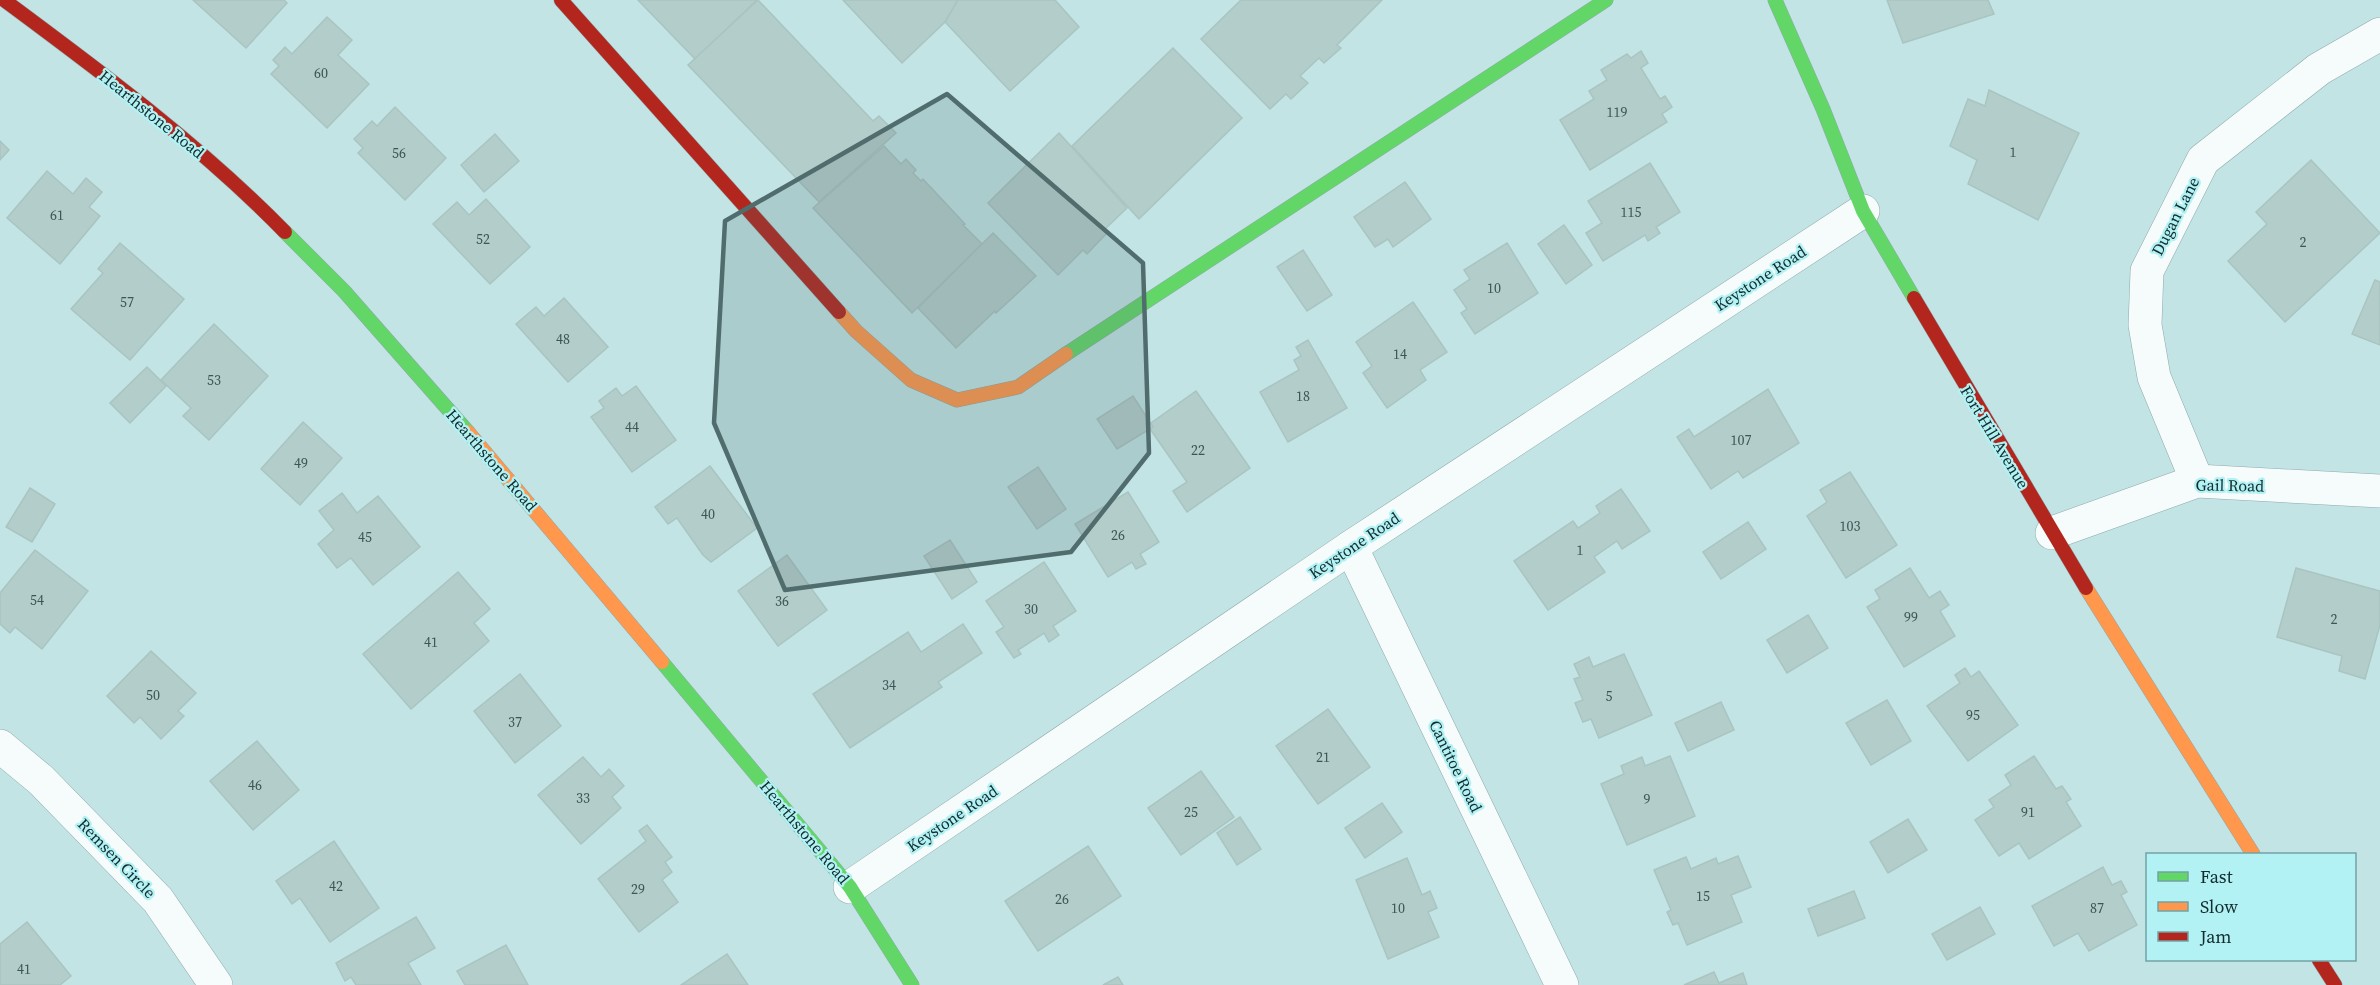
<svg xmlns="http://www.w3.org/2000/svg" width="2380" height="985" font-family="'Source Serif 4',serif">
<rect width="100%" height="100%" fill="#c2e4e5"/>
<g fill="#b3cdcb" stroke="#a9c4c1" stroke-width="1.5">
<polygon points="193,0 284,0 287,3 246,48"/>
<polygon points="638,0 757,0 695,59"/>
<polygon points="758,0 873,121 879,116 896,133 819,202 688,65"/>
<polygon points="843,0 958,0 945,22 902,63"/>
<polygon points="958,0 1055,0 1079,27 1010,91 945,22"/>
<polygon points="1241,0 1382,0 1337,45 1341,48 1324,63 1319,58 1300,76 1308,83 1291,99 1286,94 1270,109 1201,39"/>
<polygon points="1887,0 1988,0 1994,14 1903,43"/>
<polygon points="327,17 352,40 338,55 369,84 327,128 271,74 279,66 273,60 285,47 292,54"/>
<polygon points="1173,48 1242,118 1139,219 1072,146"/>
<polygon points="1641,51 1648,63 1641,68 1660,99 1665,96 1672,107 1662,114 1667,122 1590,170 1560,120 1594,99 1589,91 1607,80 1601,70 1627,54 1631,58"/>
<polygon points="1989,90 2079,133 2038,220 1968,184 1977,160 1950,146 1968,99 1985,106"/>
<polygon points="395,107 446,158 405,200 358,153 363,148 354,139 372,121 377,126"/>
<polygon points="1059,133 1127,208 1104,230 1107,233 1087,254 1083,250 1058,275 988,203"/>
<polygon points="495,134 519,161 484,192 461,165"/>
<polygon points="0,141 9,150 0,160"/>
<polygon points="884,146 901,164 906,159 916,170 913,173 921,181 923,179 965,224 963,225 982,244 912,313 813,208"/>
<polygon points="2311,160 2380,233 2285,322 2228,261 2267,224 2256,212"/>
<polygon points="1650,163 1680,212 1656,227 1660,233 1648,241 1645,235 1603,261 1586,233 1602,223 1588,201"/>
<polygon points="47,171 73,194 86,178 102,192 89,207 100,216 60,264 7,218"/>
<polygon points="1405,182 1431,219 1393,247 1388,239 1375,247 1354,217"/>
<polygon points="486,199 530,247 490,284 433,224 457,202 469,215"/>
<polygon points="1564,225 1592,265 1566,284 1538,244"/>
<polygon points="993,233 1036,276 996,313 995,311 956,348 918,308"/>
<polygon points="120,243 184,299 130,360 71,309 103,273 98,269"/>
<polygon points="1507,243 1538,293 1475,334 1461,313 1467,309 1454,290 1470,279 1464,270"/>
<polygon points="1303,250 1332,295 1307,311 1277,267"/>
<polygon points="2375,280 2380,282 2380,345 2352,334"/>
<polygon points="564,298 608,347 568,382 516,324 536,307 544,316"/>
<polygon points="1413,302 1447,352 1420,370 1426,380 1387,408 1363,373 1372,366 1356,342"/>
<polygon points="214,324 268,376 209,440 183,416 191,408 161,380"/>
<polygon points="1308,340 1347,408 1288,442 1260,392 1299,370 1294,360 1301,356 1296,347"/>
<polygon points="147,367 166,386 130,423 110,403"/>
<polygon points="636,386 676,440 632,472 591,417 604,408 599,401 616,388 622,396"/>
<polygon points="1768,389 1799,443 1743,478 1738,471 1711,489 1677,437 1689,429 1694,437"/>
<polygon points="1196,391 1250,468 1187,512 1173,491 1187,482 1150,429 1153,427 1151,423"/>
<polygon points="1133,396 1153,427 1117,449 1097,419"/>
<polygon points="303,422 342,458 300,505 261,469"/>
<polygon points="710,466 757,528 711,562 703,555 677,518 668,524 655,507"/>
<polygon points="1038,467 1066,509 1037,529 1008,487"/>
<polygon points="1850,472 1897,545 1846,578 1807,516 1827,502 1820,490"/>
<polygon points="30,488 55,504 32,542 6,527"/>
<polygon points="1621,489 1650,531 1622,549 1617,541 1594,557 1605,572 1548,610 1514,561 1573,521 1578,528 1600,513 1596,506"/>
<polygon points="1128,492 1159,542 1140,554 1146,564 1136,569 1132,562 1108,577 1075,524"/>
<polygon points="342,493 357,513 378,496 420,547 373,585 351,558 337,568 318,544 334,530 319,511"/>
<polygon points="1748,522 1766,549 1721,579 1703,552"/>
<polygon points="950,540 977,582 952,599 924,556"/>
<polygon points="35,550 88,591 42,649 15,627 10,633 0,624 0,593"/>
<polygon points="787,555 827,610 778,646 738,591"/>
<polygon points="1044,562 1076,611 1053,626 1059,635 1049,642 1044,633 1018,650 1021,654 1014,658 996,632 1004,627 986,601"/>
<polygon points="1910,568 1929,598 1940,591 1949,605 1940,611 1955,636 1904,667 1867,607 1880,599 1875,590"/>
<polygon points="2296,568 2380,591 2380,625 2365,679 2339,671 2342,656 2277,637"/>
<polygon points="458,572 490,609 474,623 489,641 411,709 363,654"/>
<polygon points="1808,615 1828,648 1787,673 1767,640"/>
<polygon points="963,624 982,653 938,682 942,687 850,748 813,694 908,632 921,652"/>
<polygon points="151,651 196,693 178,711 184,716 161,739 140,717 134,723 107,696"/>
<polygon points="1624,654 1652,715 1599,738 1591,719 1583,722 1575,703 1583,700 1574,679 1580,677 1574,664 1589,657 1593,667"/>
<polygon points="1965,668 1971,677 1979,671 2018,725 1968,761 1927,706 1960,683 1955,675"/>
<polygon points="520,674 561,726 515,763 474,711"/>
<polygon points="1887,700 1911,741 1871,765 1846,723"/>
<polygon points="1721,702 1734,730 1688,751 1675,723"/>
<polygon points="1328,709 1370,767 1318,804 1276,746"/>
<polygon points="257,741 299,790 253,830 210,781"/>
<polygon points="1670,756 1695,816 1627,845 1601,784 1624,774 1621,766 1642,757 1645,766"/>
<polygon points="2034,756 2056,789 2062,786 2071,799 2066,802 2081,826 2029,859 2019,843 1999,856 1975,820 1994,807 1989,800 2011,785 2005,775"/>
<polygon points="583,757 601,777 609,769 624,786 612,797 621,808 581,844 538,795"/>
<polygon points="1201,771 1234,817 1181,855 1148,808"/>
<polygon points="1382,803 1402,832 1365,858 1345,828"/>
<polygon points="1240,817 1261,849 1237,865 1217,833"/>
<polygon points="1908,819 1927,850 1888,873 1870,842"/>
<polygon points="647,825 672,857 665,862 672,872 662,880 678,902 639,932 598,879 646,841 639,831"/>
<polygon points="334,841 379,908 330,942 300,898 292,904 276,881"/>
<polygon points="1088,846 1121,896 1038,951 1005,901"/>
<polygon points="1738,856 1751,887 1731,895 1742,922 1687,945 1678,923 1673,925 1667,912 1671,910 1654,870 1686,857 1691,869 1716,858 1718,864"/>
<polygon points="1407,858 1422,895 1430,891 1437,908 1428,912 1439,937 1388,959 1356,880"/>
<polygon points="2103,867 2112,885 2121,881 2127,892 2121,895 2137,925 2089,951 2078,933 2054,946 2032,906"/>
<polygon points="1854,891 1865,918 1818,936 1808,909"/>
<polygon points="1980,907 1995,934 1947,960 1932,934"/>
<polygon points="416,917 435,948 408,963 421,985 356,985 351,977 345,981 336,963"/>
<polygon points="27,922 71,976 60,985 0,985 0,944"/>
<polygon points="506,945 528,985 465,985 457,971"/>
<polygon points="727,954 748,985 681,985"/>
<polygon points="1714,972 1719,983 1743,973 1747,985 1684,985"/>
<polygon points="1118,977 1123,985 1103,985"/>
</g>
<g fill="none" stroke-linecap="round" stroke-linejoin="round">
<defs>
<g id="street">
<polyline points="2197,481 2154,377 2145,325 2147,271 2203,160 2319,69 2380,34"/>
<polyline points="2052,533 2197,481 2380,491"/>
<polyline points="1351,547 1562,985"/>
<polyline points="0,746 41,780 158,900 216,985"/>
<polyline points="850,887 1351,547 1863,211"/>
</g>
<g id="fast">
<polyline points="1775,0 1823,109 1863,211 1914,298"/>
<polyline points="285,232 344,291 468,432"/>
<polyline points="1066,354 1606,0"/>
<polyline points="662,662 850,887 912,985"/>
</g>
<g id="slow">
<polyline points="839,312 856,331 911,380 957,400 1018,387 1066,354"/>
<polyline points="468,432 662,662"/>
<polyline points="2086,588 2253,854"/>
</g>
<g id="jam">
<path d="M4 0C101 72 200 145 285 232"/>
<polyline points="561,0 839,312"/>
<polyline points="1914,298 2086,588"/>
<polyline points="2319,960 2335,985"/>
</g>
</defs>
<use href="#street" stroke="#8faaab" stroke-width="34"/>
<use href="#fast" stroke="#8faaab" stroke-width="15"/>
<use href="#slow" stroke="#8faaab" stroke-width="15"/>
<use href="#jam" stroke="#8faaab" stroke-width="15"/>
<use href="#street" stroke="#f6fbfb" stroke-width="33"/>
<use href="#fast" stroke="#63d668" stroke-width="14"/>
<use href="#slow" stroke="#ff974d" stroke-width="14"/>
<use href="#jam" stroke="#b3261e" stroke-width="14"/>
</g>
<path fill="#506c6d" fill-opacity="0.2" stroke="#506c6d" stroke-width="4.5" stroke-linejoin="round" d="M947 94 1143 263 1149 453 1071 552 785 590 714 423 725 221Z"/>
<g text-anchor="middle" stroke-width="4.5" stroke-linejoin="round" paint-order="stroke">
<g font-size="14" fill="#3c5556">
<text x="321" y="78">60</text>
<text x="1617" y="117">119</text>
<text x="2013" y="157">1</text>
<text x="399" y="158">56</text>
<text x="1631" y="217">115</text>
<text x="57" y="220">61</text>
<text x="483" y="244">52</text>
<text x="2303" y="247">2</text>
<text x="1494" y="293">10</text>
<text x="127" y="307">57</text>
<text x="563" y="344">48</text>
<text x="1400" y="359">14</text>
<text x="214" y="385">53</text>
<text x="1303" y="401">18</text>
<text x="632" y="432">44</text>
<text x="1741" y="445">107</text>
<text x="1198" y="455">22</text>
<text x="301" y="468">49</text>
<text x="708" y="519">40</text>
<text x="1850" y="531">103</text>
<text x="1118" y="540">26</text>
<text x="365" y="542">45</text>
<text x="1580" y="555">1</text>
<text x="37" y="605">54</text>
<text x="782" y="606">36</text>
<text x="1031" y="614">30</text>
<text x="1911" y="622">99</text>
<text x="2334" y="624">2</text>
<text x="431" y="647">41</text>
<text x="889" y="690">34</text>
<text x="153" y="700">50</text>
<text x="1609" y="701">5</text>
<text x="1973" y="720">95</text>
<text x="515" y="727">37</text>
<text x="1323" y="762">21</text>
<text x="255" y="790">46</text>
<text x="583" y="803">33</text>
<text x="1647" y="804">9</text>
<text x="1191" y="817">25</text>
<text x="2028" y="817">91</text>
<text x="336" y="891">42</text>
<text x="638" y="894">29</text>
<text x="1703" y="901">15</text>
<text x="1062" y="904">26</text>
<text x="1398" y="913">10</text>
<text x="2097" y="913">87</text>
<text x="24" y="974">41</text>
</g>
<g font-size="16" fill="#122b2c" stroke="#b3f2f4">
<text transform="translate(152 114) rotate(39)" y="6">Hearthstone Road</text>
<text transform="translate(2175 216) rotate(-63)" y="6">Dugan Lane</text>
<text transform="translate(1760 278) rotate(-33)" y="6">Keystone Road</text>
<text transform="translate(1995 437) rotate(59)" y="6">Fort Hill Avenue</text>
<text transform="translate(492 460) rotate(49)" y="6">Hearthstone Road</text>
<text transform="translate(2230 485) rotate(1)" y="6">Gail Road</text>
<text transform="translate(1354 545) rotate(-34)" y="6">Keystone Road</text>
<text transform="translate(1456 766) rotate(64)" y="6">Cantitoe Road</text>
<text transform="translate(952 818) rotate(-34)" y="6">Keystone Road</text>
<text transform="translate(805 832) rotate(50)" y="6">Hearthstone Road</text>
<text transform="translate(117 858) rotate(46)" y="6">Remsen Circle</text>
</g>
</g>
<rect x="2146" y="853" width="210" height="108" fill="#b3f2f4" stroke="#73a2a4" stroke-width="1.5"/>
<rect x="2158" y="872" width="30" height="9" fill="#63d668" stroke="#73a2a4" stroke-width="1.5"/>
<text x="2200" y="883" font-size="18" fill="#122b2c">Fast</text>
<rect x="2158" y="902" width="30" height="9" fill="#ff974d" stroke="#73a2a4" stroke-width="1.5"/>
<text x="2200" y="913" font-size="18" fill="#122b2c">Slow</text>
<rect x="2158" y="932" width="30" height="9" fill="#b3261e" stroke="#73a2a4" stroke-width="1.5"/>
<text x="2200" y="943" font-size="18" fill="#122b2c">Jam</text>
</svg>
